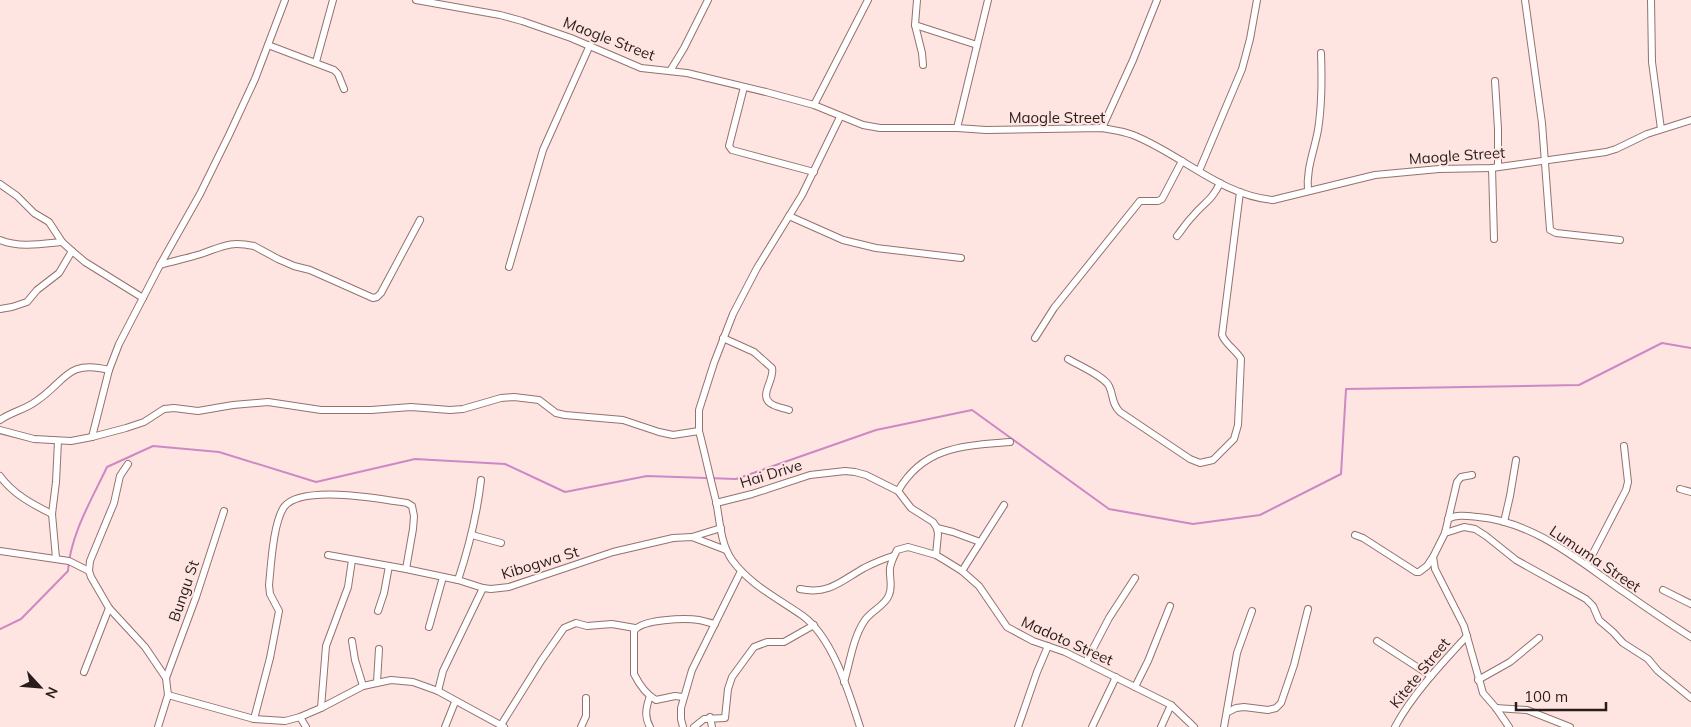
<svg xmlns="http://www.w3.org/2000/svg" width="1691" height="727" font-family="Mulish,sans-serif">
<rect width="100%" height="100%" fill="#fee5e2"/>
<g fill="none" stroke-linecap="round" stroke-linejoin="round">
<path stroke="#cd88c6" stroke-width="2" d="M0 629 21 619 68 571C70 535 92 499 107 467L153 446 219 452 316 482 415 459 505 464 565 492 647 476 736 479 876 430 972 410 1109 509 1193 524 1260 515 1341 474 1346 389 1579 385 1662 343 1691 348"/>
<defs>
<g id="minor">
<path d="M416 0 500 15 522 21 571 38 641 68 687 73 766 92 814 105 863 125 880 128H957L986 130 1102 128C1113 130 1123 131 1133 135 1181 154 1220 195 1273 200L1375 175 1439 169 1492 168 1606 152 1616 149 1647 134 1691 120"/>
<polyline points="917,0 915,25 922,53 923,65"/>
<polyline points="1525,0 1542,123 1550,230 1556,233 1620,240"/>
<polyline points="1651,0 1652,62 1661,129"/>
<polyline points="915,25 977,45"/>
<polyline points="268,45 334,70 338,74 344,89"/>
<polyline points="316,62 333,0"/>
<polyline points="670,71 684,48 708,0"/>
<polyline points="1495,81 1498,129 1498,167"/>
<polyline points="744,87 729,146 732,150 814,172"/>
<polyline points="814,105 868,0"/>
<path d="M840 117 802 195 757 268 733 314 714 363 699 410V431C705 454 710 478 716 501 720 520 720 543 732 560 750 585 779 599 803 616 833 638 849 693 860 727"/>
<polyline points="957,128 988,0"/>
<polyline points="1102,128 1133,60 1157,0"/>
<polyline points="1492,168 1494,239"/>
<polyline points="1199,171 1242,69 1250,39 1257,0"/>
<polyline points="0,184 17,196 34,213 49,222 62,242 72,251 85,262 143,298"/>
<path d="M1308 191C1306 169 1314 152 1318 130 1322 105 1322 79 1321 53"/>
<polyline points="789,216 843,240 876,248 961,258"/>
<path d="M1177 236C1182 230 1186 223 1192 217 1204 202 1211 202 1220 183"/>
<path d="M0 240C19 248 42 244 62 242"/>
<path d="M160 265C173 261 188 258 201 254 224 246 229 241 254 246L278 259 294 266 310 270 373 298 377 297 381 293 420 220"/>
<polyline points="509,267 543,150 590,45"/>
<polyline points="0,309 12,307 27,302 37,290 59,273 72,251"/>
<path d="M723 338 754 352 772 368C775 379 759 395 770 403 775 407 783 408 789 410"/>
<polyline points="1035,338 1054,308 1140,201 1158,201 1162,199 1182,161"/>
<path d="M1068 359C1078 365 1104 376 1109 386 1114 396 1111 403 1120 412L1190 459 1200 463 1213 460 1234 439 1238 425 1241 359C1236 350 1226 345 1222 335L1240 192"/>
<path d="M0 420C11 412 24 410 35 402 66 382 66 359 109 370"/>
<polyline points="0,430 34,439 71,441 92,437 126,428 144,422 164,409 174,408 198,411 233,405 268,402 321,410 371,410 411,407 450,410 463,409 501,398 514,397 539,400 556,413 565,415 623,420 659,432 673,435 699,431"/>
<polyline points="92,437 109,370 119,344 160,265 200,194 229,135 255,79 285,0"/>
<polyline points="128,464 120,476 114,503 90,561 89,571 91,577 109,608 145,647 166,678 168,695 158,727"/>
<polyline points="1472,475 1461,477 1457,482 1445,533 1433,557 1435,569 1464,626 1483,693 1496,708 1509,727"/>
<path d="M0 476C13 494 32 504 52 514"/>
<polyline points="1680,489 1691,492"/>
<path d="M898 491C924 446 963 446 1010 442"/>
<polyline points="716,503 752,494 810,475 845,471 855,472 866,475 898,491 911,508 933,522 937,528 938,534 936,555"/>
<path d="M1448 519C1457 514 1468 516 1478 517 1536 522 1581 563 1627 594 1648 609 1669 623 1691 637"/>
<polyline points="1504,522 1510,496 1516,460"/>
<polyline points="937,528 953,532 980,542"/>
<polyline points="1445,533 1464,527 1475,529 1486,536 1516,560 1586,599 1593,606 1599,620 1613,632 1623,643 1648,659 1658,671 1691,698"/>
<polyline points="472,535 501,543"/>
<polyline points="1355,535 1363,538 1416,572 1419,572 1427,566 1433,557"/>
<polyline points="692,537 721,528"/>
<polyline points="0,551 69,561 89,571"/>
<polyline points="328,555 406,569 458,580 483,588 491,589 509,587 613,552 673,538 692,537 726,550"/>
<polyline points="56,558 52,514 56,482 58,441"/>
<polyline points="1587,565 1626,490 1628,482 1624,446"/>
<polyline points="962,571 1004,505"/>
<path d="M458 580C469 547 477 515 481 480"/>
<path d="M800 589C829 595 841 581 864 568 874 563 883 559 893 556"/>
<polyline points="1663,590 1691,604"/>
<polyline points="378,611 384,593 389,566"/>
<polyline points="429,627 443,577"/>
<polyline points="352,641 355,660 363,686"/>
<polyline points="1377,641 1431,676"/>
<polyline points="1086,662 1109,618 1135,578"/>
<polyline points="84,672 109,608"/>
<polyline points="166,678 196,597 224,511"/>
<polyline points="1478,680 1510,662 1539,638"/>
<polyline points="377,682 379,649"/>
<path d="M844 682C850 662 853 637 865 620 872 610 885 606 889 595 893 586 889 577 890 568 891 562 894 556 897 550L908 547 936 555 946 561 962 571 979 586 1007 627 1033 641 1065 652 1171 705 1194 727"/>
<polyline points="1135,687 1148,661 1170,606"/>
<polyline points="438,691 443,671 483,588"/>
<polyline points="168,695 254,719 285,721 300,717 321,708 363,686 391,680 413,682 438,691 504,727"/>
<path d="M650 696C646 707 644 717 650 727"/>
<path d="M683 697 675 696 656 700C647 695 639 684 634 674V631C641 619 686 618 699 620 704 621 709 623 715 624"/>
<polyline points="321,708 326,646 348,587 352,560"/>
<polyline points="1496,708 1527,710 1570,727"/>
<polyline points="1228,712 1236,708 1244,707 1268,710 1276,708 1281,703 1294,665 1308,609"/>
<polyline points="300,717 306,727"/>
<polyline points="710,717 712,727"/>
<path d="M254 719 270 658 279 611 270 594 269 585C271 566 273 523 284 507 301 484 382 499 407 503L412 506 414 516 413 529 406 569"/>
<polyline points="501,725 541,661 564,628 576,623 587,626 612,624 635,628"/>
<polyline points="445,727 455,702"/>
<polyline points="581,727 586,716 586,698"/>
<polyline points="683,727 681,719 681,708 692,670 741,571"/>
<polyline points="694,727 704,719 725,718 728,689 732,677 754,647 767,642 784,642 814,625"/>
<polyline points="1018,727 1037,672 1048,646"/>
<polyline points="1092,727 1116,677"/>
<polyline points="1161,727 1171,705"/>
<polyline points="1224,727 1237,653 1252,611"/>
<path d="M1395 727C1411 696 1443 662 1467 636"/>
</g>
</defs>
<use href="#minor" stroke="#95716d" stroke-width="8"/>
<use href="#minor" stroke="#fff" stroke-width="6"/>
</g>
<g text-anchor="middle" stroke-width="4" stroke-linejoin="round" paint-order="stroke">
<g font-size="15" fill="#2a1c1a" stroke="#fee5e2">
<text transform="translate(609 39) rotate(21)" y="5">Maogle Street</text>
<text x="1057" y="123">Maogle Street</text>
<text transform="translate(1457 156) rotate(-4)" y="5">Maogle Street</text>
<text transform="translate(771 474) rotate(-17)" y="5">Hai Drive</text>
<text transform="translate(1595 559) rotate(34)" y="5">Lumuma Street</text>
<text transform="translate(540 563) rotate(-17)" y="5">Kibogwa St</text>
<text transform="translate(184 591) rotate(-71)" y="5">Bungu St</text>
<text transform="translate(1067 641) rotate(24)" y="5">Madoto Street</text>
<text transform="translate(1420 673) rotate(-51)" y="5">Kitete Street</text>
</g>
</g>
<g transform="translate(40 687) rotate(116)" stroke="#fee5e2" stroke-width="4" paint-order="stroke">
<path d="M0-4L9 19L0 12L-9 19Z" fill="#2a1c1a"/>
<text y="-8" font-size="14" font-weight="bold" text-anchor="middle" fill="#2a1c1a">N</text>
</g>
<path d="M1516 702v8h90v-8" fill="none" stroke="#2a1c1a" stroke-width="2.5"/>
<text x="1524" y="702" font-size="15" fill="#2a1c1a" stroke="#fee5e2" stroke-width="4" paint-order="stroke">100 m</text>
</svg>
